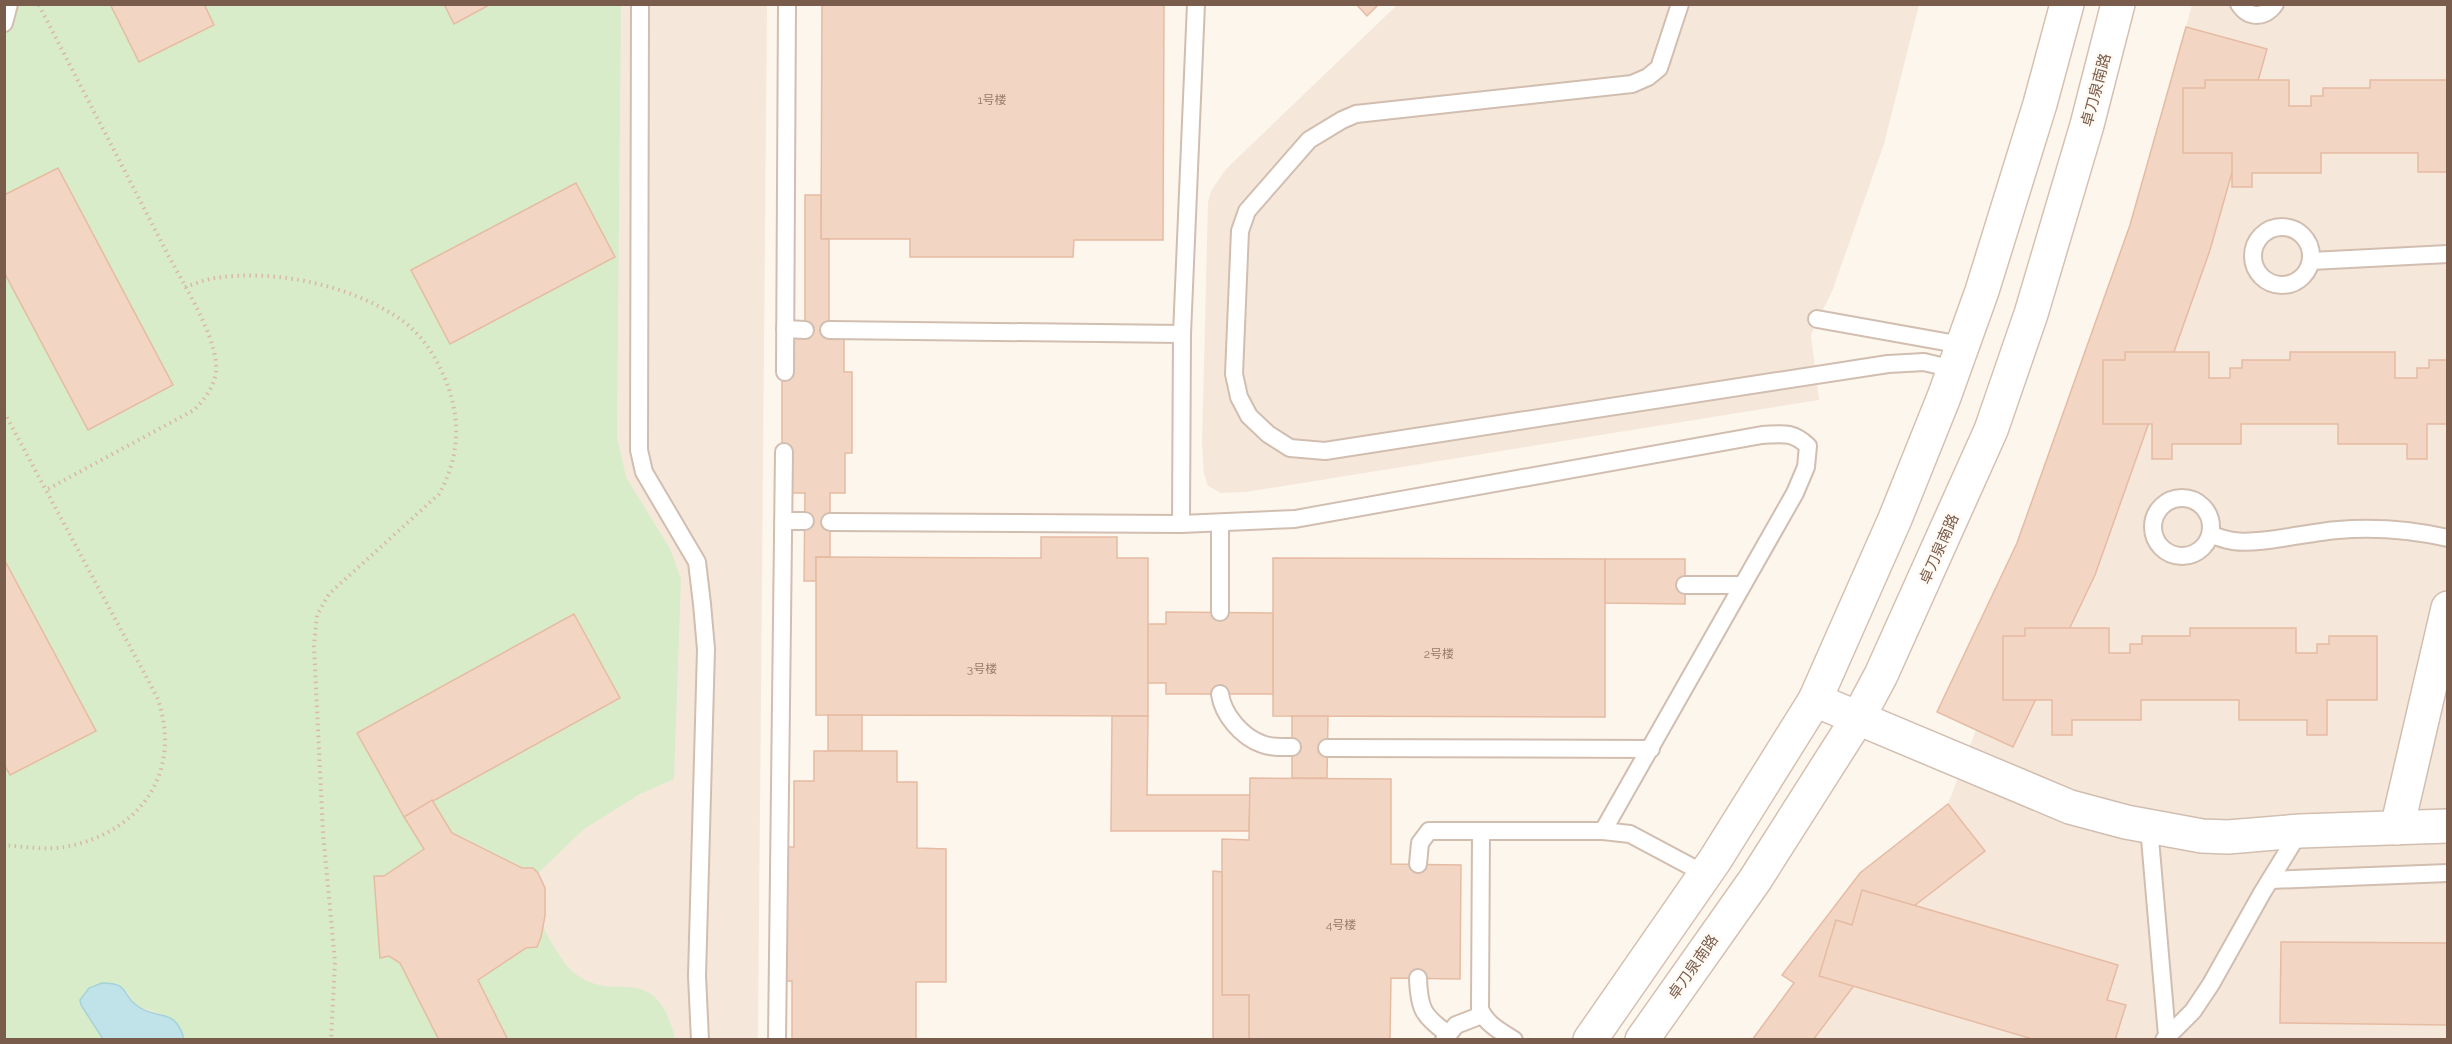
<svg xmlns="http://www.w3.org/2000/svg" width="2452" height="1044" font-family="Raleway,'Noto Sans SC',sans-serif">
<rect width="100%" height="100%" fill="#fdf6ec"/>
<g fill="#f5e8da">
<polygon points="5,5 767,5 758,1039 5,1040"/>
<polygon points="1397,5 1919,5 1884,144 1833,289 1811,335 1819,400 1246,492 1221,493 1208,486 1204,474 1202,445 1208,202 1211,191 1226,169"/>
<polygon points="2192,5 2447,5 2447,1039 1752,1040 1794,983 1782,975 1860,873 1948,804 1976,730 1937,712 2017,543 2130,225"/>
</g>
<path fill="#d8ecc9" d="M5 5H621L617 437 626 477 670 549 681 579 674 779 640 794 584 829 538 873C545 886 546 899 546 913 545 917 543 923 544 927 545 934 563 961 568 967 610 1012 654 952 675 1039H184L162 1014 137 1006 128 993 102 983 92 1023 103 1039 5 1040Z"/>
<path fill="#bfe3e8" stroke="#a5d3da" stroke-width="1.5" d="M102 983C129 983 121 993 136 1005 156 1021 175 1006 184 1039H103L81 1005 80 1000 89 988Z"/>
<g fill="#f3d5c3" stroke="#e6bba3" stroke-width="1.5">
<polygon points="110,4 204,4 214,25 139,62"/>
<polygon points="444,4 491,4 454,24"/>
<polygon points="822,4 1164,4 1163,240 1074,240 1073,257 910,257 910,239 821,239"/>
<polygon points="1356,4 1379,4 1367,16"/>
<polygon points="2186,27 2267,49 2210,250 2095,575 2013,747 1937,712 2017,543 2130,225"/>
<polygon points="2205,80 2289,80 2289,106 2311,106 2311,96 2323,96 2323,88 2370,88 2370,80 2448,80 2448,172 2418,172 2418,153 2321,153 2321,173 2252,173 2252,187 2232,187 2232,153 2183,153 2183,88 2205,88"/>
<polygon points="58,168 173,385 88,430 4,272 4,195"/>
<polygon points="576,183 615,257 450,344 411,270"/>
<polygon points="805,195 821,195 821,239 829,239 829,332 844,332 844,372 852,372 852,453 845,453 845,493 830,493 830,557 816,557 816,581 804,581 805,493 790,493 782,452 782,372 790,332 805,332"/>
<polygon points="2125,352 2209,352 2209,378 2230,378 2230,368 2242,368 2242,360 2290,360 2290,352 2395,352 2395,378 2417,378 2417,368 2429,368 2429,360 2448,360 2448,424 2427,424 2427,459 2407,459 2407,444 2338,444 2338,424 2241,424 2241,444 2172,444 2172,459 2152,459 2152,424 2103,424 2103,360 2125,360"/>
<polygon points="1041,537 1117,537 1117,558 1148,558 1148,716 816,715 816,557 1041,558"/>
<polygon points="1273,558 1605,559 1605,717 1273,716"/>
<polygon points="4,559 96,731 10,775 4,764"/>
<polygon points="1605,559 1685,559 1685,604 1605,603"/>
<polygon points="1166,612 1273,613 1273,694 1166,694 1166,683 1148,683 1148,624 1166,624"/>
<polygon points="574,614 620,698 404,817 357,733"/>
<polygon points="2025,628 2109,628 2109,653 2130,653 2130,644 2142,644 2142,636 2190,636 2190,628 2296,628 2296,653 2317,653 2317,644 2329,644 2329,636 2377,636 2377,700 2327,700 2327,735 2307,735 2307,720 2239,720 2239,700 2141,700 2141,720 2072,720 2072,735 2052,735 2052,700 2003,700 2003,636 2025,636"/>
<rect x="828" y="715" width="34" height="36"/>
<polygon points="1112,716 1148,716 1147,795 1250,795 1249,831 1111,831"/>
<polygon points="1292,716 1328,716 1327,778 1292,778"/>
<polygon points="814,751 897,751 897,782 917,782 917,848 946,849 946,982 916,982 916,1040 792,1040 792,981 783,981 784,847 794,847 794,781 814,781"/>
<polygon points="1250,778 1391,779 1391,864 1461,865 1460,979 1391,978 1390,1040 1249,1040 1249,995 1222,995 1222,839 1249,840"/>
<polygon points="432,800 452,833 522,868 533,868 538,873 545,888 545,916 541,937 537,947 526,948 478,980 508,1040 439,1040 400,963 389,956 380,958 374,876 384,876 424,849 404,817"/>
<polygon points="1948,804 1985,851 1914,906 1813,1040 1752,1040 1794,983 1782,975 1860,873"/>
<polygon points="1213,871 1222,872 1222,995 1249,995 1249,1040 1213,1040"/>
<polygon points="1862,890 2118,965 2107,1000 2126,1005 2115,1040 2036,1040 1819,976 1836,920 1852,925"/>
<polygon points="2281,942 2448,943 2448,1025 2280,1023"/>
</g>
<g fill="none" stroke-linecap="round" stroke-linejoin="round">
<defs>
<g id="lane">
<polyline points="640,4 639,450 644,472 697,562 702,604 706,649 697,976 700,1040"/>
<polyline points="1680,4 1659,68 1648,77 1632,84 1356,114 1342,120 1309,140 1247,211 1240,231 1234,374 1239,397 1249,416 1268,434 1290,448 1325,451 1888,364 1924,362 1953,369"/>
<path d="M2239 4C2249 19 2265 18 2275 4"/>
<polyline points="4,23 9,4"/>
<circle cx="2282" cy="256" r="29"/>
<polyline points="2311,261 2448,254"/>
<polyline points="1817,319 1962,345"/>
<polyline points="785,329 805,330"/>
<polyline points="829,330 1182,334"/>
<polyline points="785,372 787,4"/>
<circle cx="2182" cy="527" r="29"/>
<polyline points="784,521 805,521"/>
<path d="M830 522 1181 524 1295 519 1762 435C1783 434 1792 431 1808 446L1806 467 1795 493 1603 831"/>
<polyline points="1220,523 1220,612"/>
<polyline points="1181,524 1182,334 1196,4"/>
<path d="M2211 535C2218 537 2226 540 2233 541 2260 545 2309 532 2338 530 2374 527 2412 530 2448 538"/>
<polyline points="1685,585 1741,585"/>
<path d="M1220 694C1223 715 1242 737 1262 744 1272 748 1282 747 1292 747"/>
<polyline points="1327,748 1651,749"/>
<polyline points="2149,827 2167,1036"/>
<polyline points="1418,864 1420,843 1429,831 1481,831"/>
<polyline points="2270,880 2448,873"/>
<path d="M1418 978C1419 1009 1423 1016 1448 1034"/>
<polyline points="777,1040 784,452"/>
<polyline points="1444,1040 1456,1025 1482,1015"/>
<path d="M1514 1040C1500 1031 1486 1024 1480 1009L1481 831H1603L1630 834 1705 874"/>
<polyline points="2164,1040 2193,1011 2211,984 2262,893 2300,831"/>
</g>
<g id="street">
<polyline points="1815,700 2070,807 2126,822 2202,836 2228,837 2300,831 2448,826"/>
<polyline points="2397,828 2448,608"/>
</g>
<g id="secondary">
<polyline points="1590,1040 1715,860 1815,700 1895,519 1944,397 1982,291 2040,104 2067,4"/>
<polyline points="1642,1040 1755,880 1858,718 1881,675 1991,430 2031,314 2087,125 2118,4"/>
</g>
</defs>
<use href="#lane" stroke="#d1beb0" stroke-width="20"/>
<use href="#street" stroke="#d1beb0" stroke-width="36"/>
<use href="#secondary" stroke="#d6c0b0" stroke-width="36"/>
<g stroke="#d9b8a5" stroke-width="4" stroke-dasharray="1.5 4.5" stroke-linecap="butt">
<path d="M39 5C81 87 124 169 166 251 182 282 213 330 216 363 218 382 206 398 194 410L46 490"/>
<path d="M185 287C195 284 205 279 216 278 274 269 351 285 400 319 423 334 440 363 449 389 461 426 458 460 439 494L329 594 317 615 314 646 323 833 335 962 331 1040"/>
<path d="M4 412 157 697C184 772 140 833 65 847 46 850 24 847 4 845"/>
</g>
<use href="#lane" stroke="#fff" stroke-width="16"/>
<use href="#street" stroke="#fff" stroke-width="33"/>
<use href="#secondary" stroke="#fff" stroke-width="33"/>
</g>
<g text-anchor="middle" stroke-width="5" stroke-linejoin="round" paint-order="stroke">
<g font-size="12" fill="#987a6a">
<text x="992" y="104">1号楼</text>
<text x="1439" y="658">2号楼</text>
<text x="982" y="673">3号楼</text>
<text x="1341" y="929">4号楼</text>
</g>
<g font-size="15" fill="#7a5c4d" stroke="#fffaf3">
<text transform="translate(2096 90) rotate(-75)" y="5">卓刀泉南路</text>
<text transform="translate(1939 549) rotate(-66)" y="5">卓刀泉南路</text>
<text transform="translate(1693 967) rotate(-55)" y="5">卓刀泉南路</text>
</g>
</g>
<rect width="2452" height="1044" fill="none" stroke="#7a5c4d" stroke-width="12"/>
</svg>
